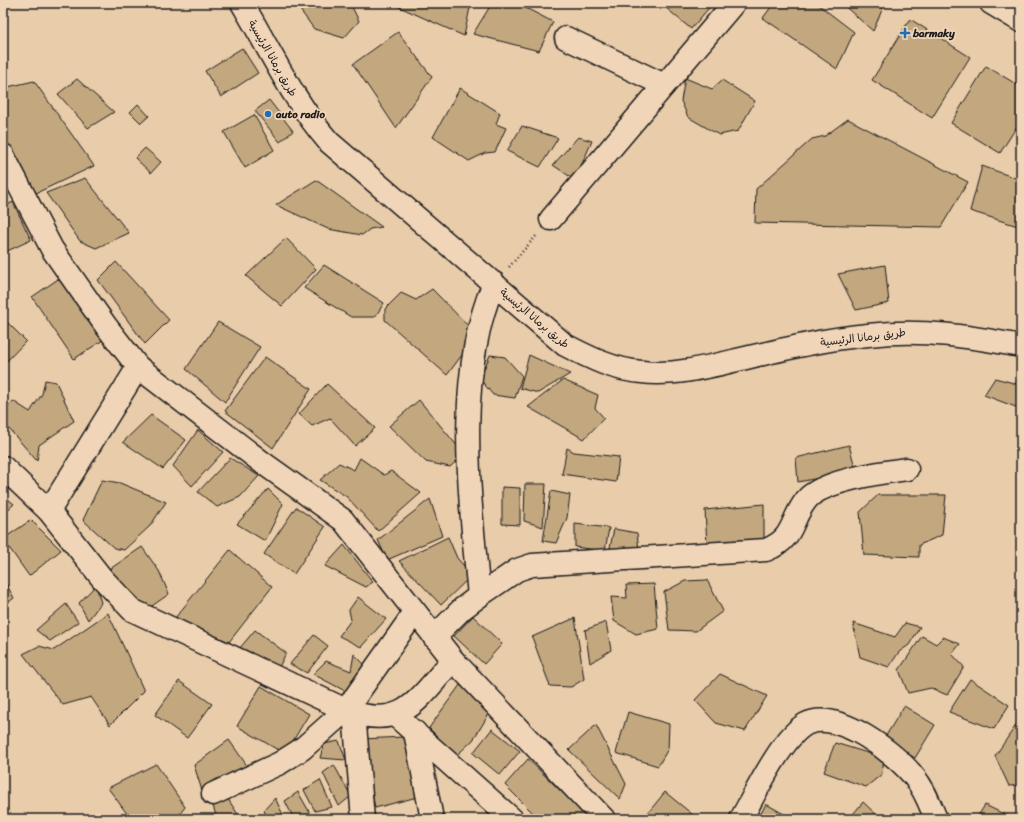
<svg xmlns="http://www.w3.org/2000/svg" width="1024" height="822" font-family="Sriracha,'Playpen Sans Arabic',sans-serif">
<rect width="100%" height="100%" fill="#e9ccaa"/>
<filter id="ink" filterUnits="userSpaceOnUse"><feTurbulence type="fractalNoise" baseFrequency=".025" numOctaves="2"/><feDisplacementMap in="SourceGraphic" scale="8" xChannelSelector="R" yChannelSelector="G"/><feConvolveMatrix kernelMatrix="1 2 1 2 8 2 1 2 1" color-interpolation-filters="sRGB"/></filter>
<g filter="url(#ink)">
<g fill="#c3a87f" stroke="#1c1c1c">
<polygon points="295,3 350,3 359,21 344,38 314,29"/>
<polygon points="396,3 471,3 464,36 395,5"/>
<polygon points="492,3 516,3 553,22 539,51 473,34"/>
<polygon points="668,3 713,3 691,29 665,7"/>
<polygon points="774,3 816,3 854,32 837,69 763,18"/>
<polygon points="841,3 885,3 873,31"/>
<polygon points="910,19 970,57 932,118 872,80"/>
<polygon points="398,32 432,77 396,128 353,64"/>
<polygon points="242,48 258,73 221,97 205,71"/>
<polygon points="986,66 1021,87 1021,120 1000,153 951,123"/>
<polygon points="685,78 712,89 722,80 755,101 738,131 719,135 688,117 681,101"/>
<polygon points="77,79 114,112 88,128 58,94"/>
<polygon points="34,81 94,166 32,195 3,151 3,132 5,129 3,123 3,88"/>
<polygon points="460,88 500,113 496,124 506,128 495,152 485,153 469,161 433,137"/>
<polygon points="269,100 293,131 280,142 255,111"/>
<polygon points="138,104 149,116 141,123 130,112"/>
<polygon points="254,115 274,150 245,168 224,132"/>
<polygon points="848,119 968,182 941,227 755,223 756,189 812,139 825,136"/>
<polygon points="522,126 558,138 540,167 507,151"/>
<polygon points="578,137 592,141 575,180 553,165"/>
<polygon points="145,148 161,162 151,173 135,158"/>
<polygon points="982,166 1021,180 1021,227 970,211"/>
<polygon points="85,178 129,233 96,248 80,241 46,193"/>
<polygon points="316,180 382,227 370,229 362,235 328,229 276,205"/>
<polygon points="13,202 31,240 3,253 3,207"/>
<polygon points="286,238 316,269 282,306 246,276"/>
<polygon points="116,262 169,320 145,344 98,280"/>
<polygon points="324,265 384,303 375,317 351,317 304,288"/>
<polygon points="885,265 889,303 856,310 838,274"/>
<polygon points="61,277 103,340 74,359 32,297"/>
<polygon points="432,289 477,335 447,375 385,320 385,309 401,293 416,300"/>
<polygon points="3,318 26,341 3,365"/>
<polygon points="218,322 260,347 225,402 186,369"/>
<polygon points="490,355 505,357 522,376 515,398 493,395 480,379"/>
<polygon points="529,355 570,374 538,393 520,388"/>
<polygon points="265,357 311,389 273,448 225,411"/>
<polygon points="995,378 1021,385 1021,409 984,395"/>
<polygon points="45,380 56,382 74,421 39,445 37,461 3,422 3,412 13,401 30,412 42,394"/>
<polygon points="563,380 598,395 595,408 604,418 584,439 528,407"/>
<polygon points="327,384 375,428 355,446 330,418 312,426 299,414"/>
<polygon points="419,400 464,454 450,467 426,462 389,426"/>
<polygon points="151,415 186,440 163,469 123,442"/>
<polygon points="198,430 223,452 192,486 173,466"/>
<polygon points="849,445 856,471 798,482 796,458"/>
<polygon points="567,448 574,452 619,457 616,482 562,474"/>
<polygon points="230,458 259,476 240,497 217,507 198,492"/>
<polygon points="360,458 384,475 391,471 421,493 378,531 347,497 320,480 339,463 354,470"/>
<polygon points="102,480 120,483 166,502 150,526 124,550 114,548 83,520"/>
<polygon points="525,484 546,484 543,527 524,521"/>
<polygon points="502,487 520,488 520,525 502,524"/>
<polygon points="268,489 283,504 265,541 237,524"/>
<polygon points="551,491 570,495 567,518 556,543 543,541"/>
<polygon points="3,495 14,504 3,514"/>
<polygon points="878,495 946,495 942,535 919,545 919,557 864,555 860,512"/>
<polygon points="430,499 442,536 387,560 378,540"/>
<polygon points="764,504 764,544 707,544 705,510"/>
<polygon points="296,507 325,527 294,574 264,554"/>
<polygon points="31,520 61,550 29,576 3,539"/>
<polygon points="575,524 609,528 605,551 575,547"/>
<polygon points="614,529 637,533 639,550 609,552"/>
<polygon points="448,537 457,558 472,575 441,605 399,561"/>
<polygon points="344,545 373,582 366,587 325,566"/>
<polygon points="142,547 159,571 169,594 149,608 132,597 107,571"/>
<polygon points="230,550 272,587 229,642 175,618"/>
<polygon points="3,580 4,580 14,598 3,606"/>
<polygon points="707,580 723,611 696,631 669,630 664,592 685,581"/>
<polygon points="654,584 658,629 636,634 614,621 611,597 627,598 626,585"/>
<polygon points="96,585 101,603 88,620 79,603"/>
<polygon points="358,597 386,619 361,647 339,636 351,620 349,610"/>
<polygon points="66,604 78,622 50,641 36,630"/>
<polygon points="108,613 144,691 110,725 91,697 63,705 23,654 39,646 54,650"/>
<polygon points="473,616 502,644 484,664 454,636"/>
<polygon points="575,618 584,679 571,687 550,686 532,637"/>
<polygon points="606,622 611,650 590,663 585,630"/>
<polygon points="853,623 895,637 905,623 920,627 909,645 899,652 889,667 860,657"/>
<polygon points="255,630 286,653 278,669 239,649"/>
<polygon points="314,635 328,646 307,673 290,664"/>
<polygon points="922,636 936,644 943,637 960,644 952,654 964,667 947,695 931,688 908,693 899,670"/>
<polygon points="354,654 371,671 347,692 313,674 326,661 351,671"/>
<polygon points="720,674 767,696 745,731 716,723 695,700"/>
<polygon points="970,679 1009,705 994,729 949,712"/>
<polygon points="179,681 212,704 187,738 155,715"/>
<polygon points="460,685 489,714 473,740 456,756 429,728"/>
<polygon points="261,686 309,714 285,754 237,726"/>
<polygon points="904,706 935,725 915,758 884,739"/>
<polygon points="628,712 669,724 668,749 658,766 616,753"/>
<polygon points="1021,718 1021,785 1009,786 995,756"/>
<polygon points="596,725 626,784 620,799 569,750"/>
<polygon points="492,729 520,751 500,775 473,753"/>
<polygon points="404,737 425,795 375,808 362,739"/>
<polygon points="229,740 248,767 203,794 194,765"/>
<polygon points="339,741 346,760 320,758 324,744"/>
<polygon points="835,743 884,758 882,774 866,787 824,772"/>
<polygon points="528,759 577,807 588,819 539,819 505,785"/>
<polygon points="156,764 185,807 176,819 131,819 108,788"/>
<polygon points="334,765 351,796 339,806 323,773"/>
<polygon points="320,780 332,807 315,811 304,790"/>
<polygon points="298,792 310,813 305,819 294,819 285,801"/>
<polygon points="665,792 698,819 643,819"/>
<polygon points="226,796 241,819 217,819 211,799"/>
<polygon points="275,798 285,819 267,819 264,810"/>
<polygon points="863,802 881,819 849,819"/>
<polygon points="766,804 793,819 758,819"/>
<polygon points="985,805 1014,819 976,819"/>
</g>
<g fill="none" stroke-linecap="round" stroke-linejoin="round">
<defs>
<g id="minor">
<polyline points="566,38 664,85"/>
<polyline points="551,219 734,3"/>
<path d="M3 467 49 511 101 577 132 610 346 710C404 732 418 698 453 660"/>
<polyline points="49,511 138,367"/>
<path d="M479 596C470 499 454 375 494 283"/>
<path d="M434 637 462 609 479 596 517 570 532 565 766 550C796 538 789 521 807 499 823 481 883 472 907 469"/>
<polyline points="354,713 363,819"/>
<polyline points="396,716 512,819"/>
<polyline points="415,732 432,819"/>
<polyline points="213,794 280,763 302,749 346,710 415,612"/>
<path d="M741 819C755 794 782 737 806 724 837 708 897 754 915 778 925 790 930 805 936 819"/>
</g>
<polyline id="tertiary" points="3,155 52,249 106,326 138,367 263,463 343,520 453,660 604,819"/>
<g id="secondary">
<path d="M242 3C270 50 293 101 329 142L565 345C590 358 614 370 642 372 672 376 708 367 737 360 780 350 824 339 868 335 923 329 967 336 1021 346"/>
<polyline points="991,3 1021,21"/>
</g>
</defs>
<use href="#minor" stroke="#1c1c1c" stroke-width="25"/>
<use href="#tertiary" stroke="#1c1c1c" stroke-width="25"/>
<use href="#secondary" stroke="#1c1c1c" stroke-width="25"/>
<polyline stroke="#1c1c1c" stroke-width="2.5" stroke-dasharray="1 3" stroke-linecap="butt" points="509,267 536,236"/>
<use href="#minor" stroke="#f1d5b8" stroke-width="22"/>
<use href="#tertiary" stroke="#f1d5b8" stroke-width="22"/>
<use href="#secondary" stroke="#f1d5b8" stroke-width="22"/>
</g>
</g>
<g fill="#1f6fb2" stroke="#f1d5b8" stroke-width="1.5">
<path d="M903 27h4v4h4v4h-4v4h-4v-4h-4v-4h4z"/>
<circle cx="268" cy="114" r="4"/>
</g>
<g text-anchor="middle" stroke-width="3.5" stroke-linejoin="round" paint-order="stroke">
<g font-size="11" font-weight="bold" fill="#1c1c1c" stroke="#f1d5b8" text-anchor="start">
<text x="913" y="37">barmaky</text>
<text x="276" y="118">auto radio</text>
</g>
<g font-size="11" fill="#1c1c1c" stroke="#f1d5b8">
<text transform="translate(273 58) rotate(60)" y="4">طريق برمانا الرئيسية</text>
<text transform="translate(535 318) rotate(40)" y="4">طريق برمانا الرئيسية</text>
<text transform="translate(863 337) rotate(-7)" y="4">طريق برمانا الرئيسية</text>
</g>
</g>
<rect width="1024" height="822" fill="none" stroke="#f1d5b8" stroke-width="16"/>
<rect x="8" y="8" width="1008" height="806" fill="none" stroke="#1c1c1c" stroke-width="1.5" filter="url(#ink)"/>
</svg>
